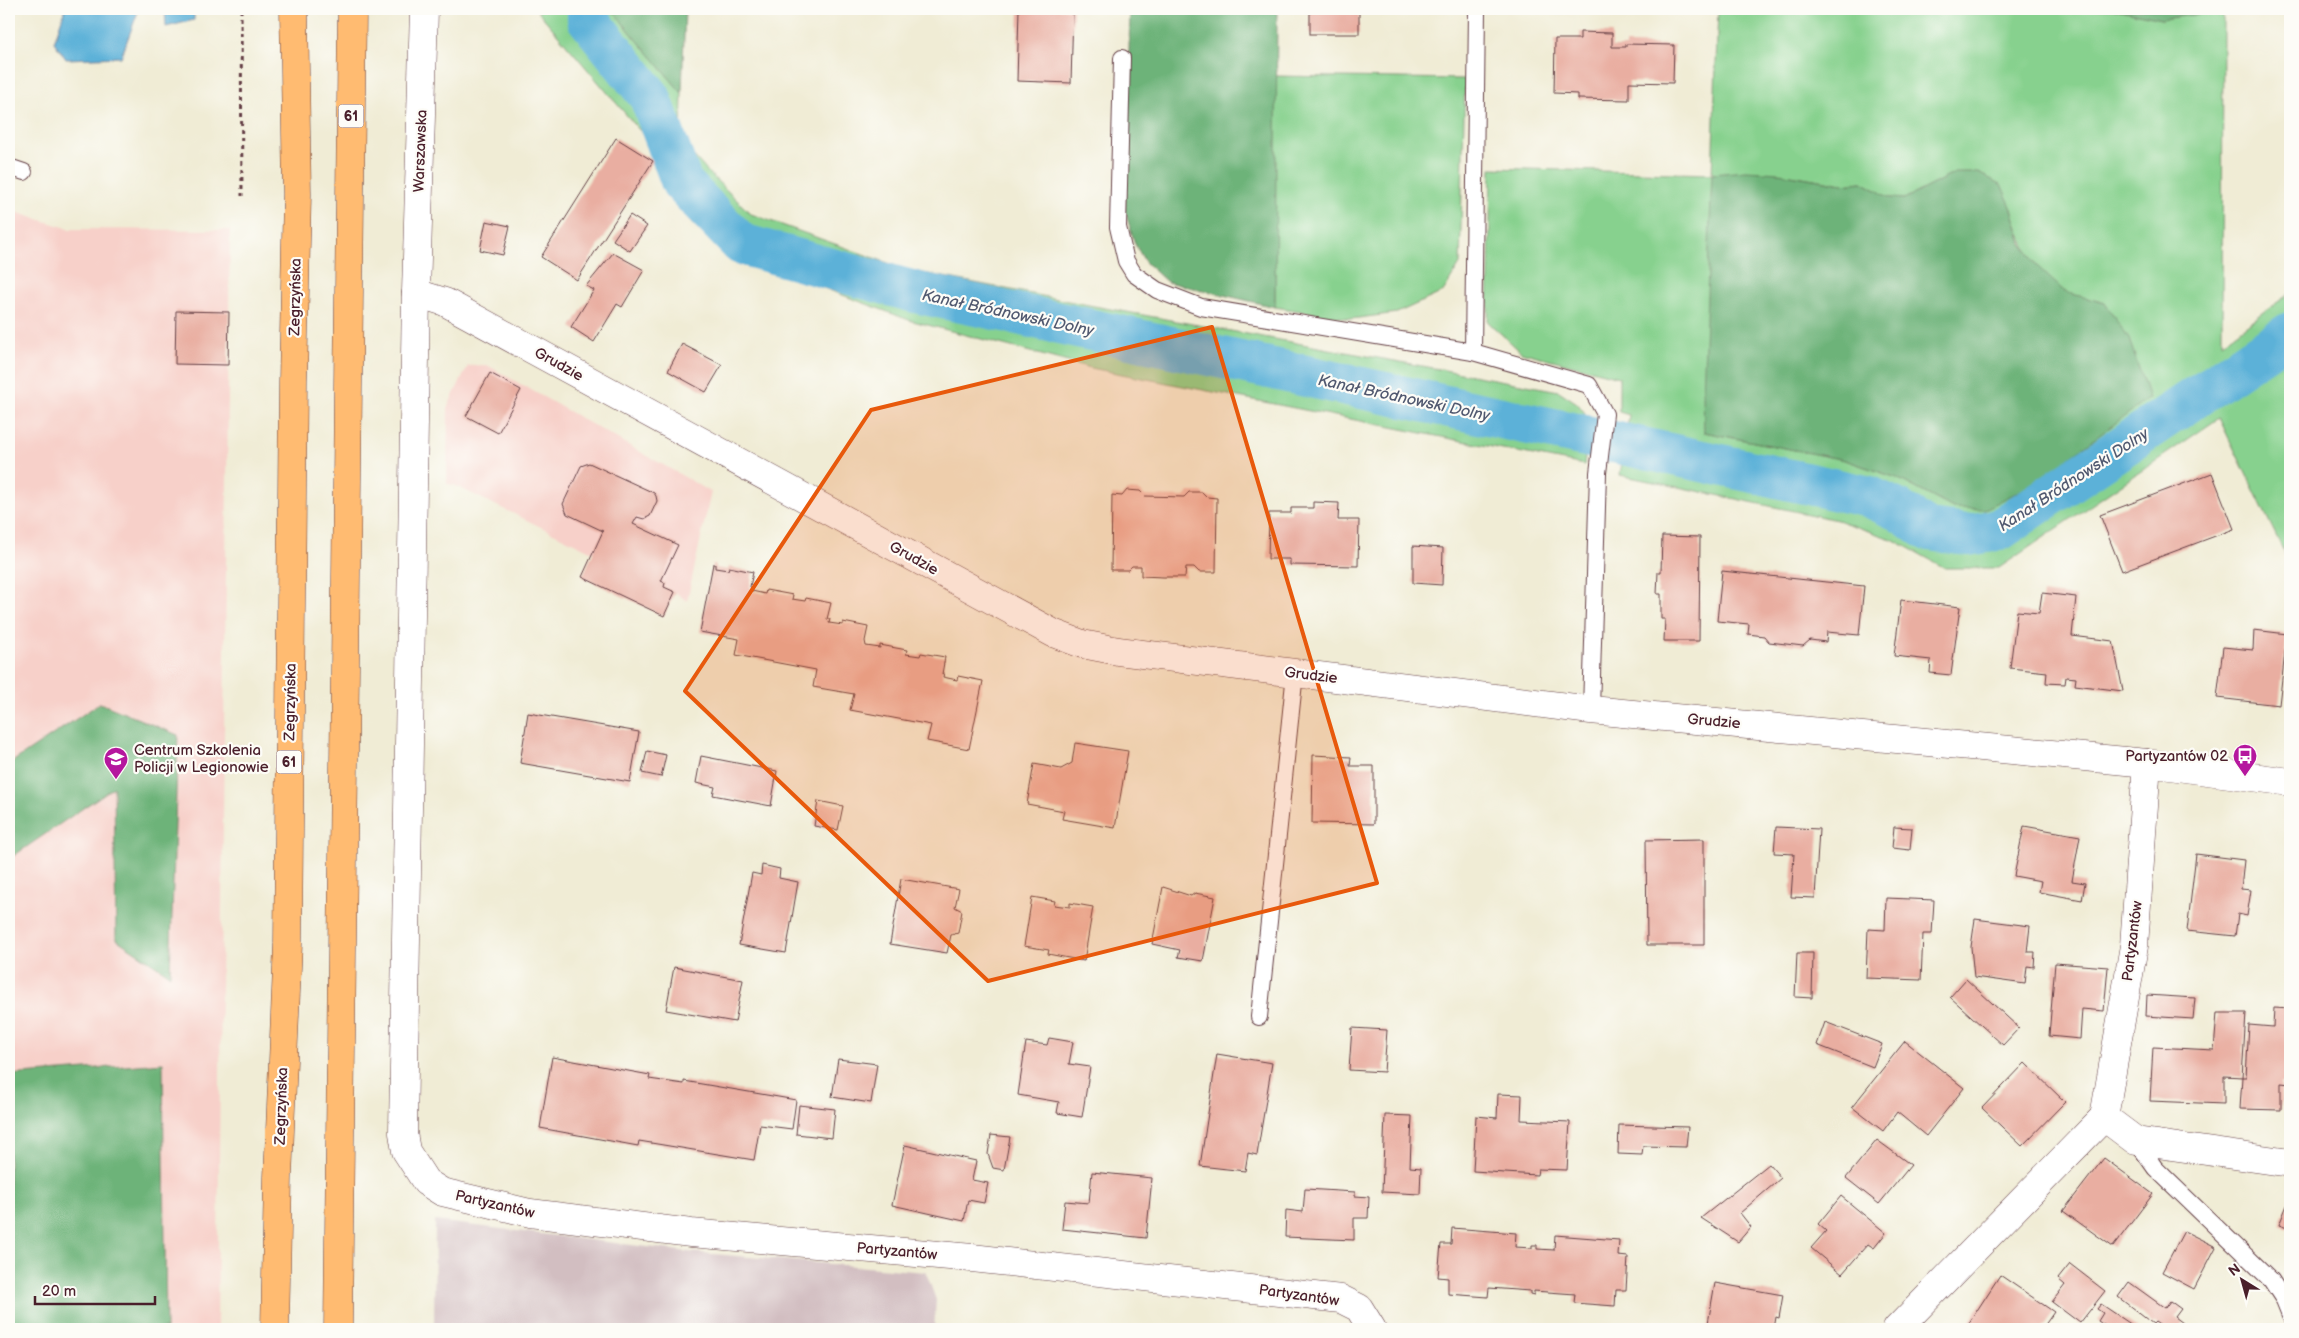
<svg xmlns="http://www.w3.org/2000/svg" width="2299" height="1338" font-family="'Balsamiq Sans',sans-serif">
<rect width="100%" height="100%" fill="#fdfcf7"/>
<filter id="ink" filterUnits="userSpaceOnUse"><feTurbulence type="fractalNoise" baseFrequency=".02" numOctaves="2"/><feDisplacementMap in="SourceGraphic" scale="10" xChannelSelector="R" yChannelSelector="G"/><feConvolveMatrix kernelMatrix="1 2 1 2 8 2 1 2 1" color-interpolation-filters="sRGB"/></filter>
<filter id="wash" filterUnits="userSpaceOnUse"><feTurbulence type="fractalNoise" baseFrequency=".0096" numOctaves="4" result="noise"/><feDisplacementMap in="SourceGraphic" scale="20" xChannelSelector="R" yChannelSelector="G"/><feGaussianBlur stdDeviation="1.12" result="paint"/><feColorMatrix in="noise" values="0 0 0 0 0 0 0 0 0 0 0 0 0 0 0 0 0 1.4 0 .05"/><feComposite in="paint" operator="in"/></filter>
<g filter="url(#wash)">
<rect width="100%" height="100%" fill="#f0ecd5"/>
<g fill="#f7d0c9">
<polygon points="9,210 70,229 230,230 217,1329 9,1329"/>
<polygon points="487,365 711,492 687,601 675,592 454,485 447,484 448,406 468,366"/>
</g>
<polygon fill="#d2bec1" points="435,1221 689,1252 926,1272 936,1300 934,1329 434,1329"/>
<g fill="#87d18e" stroke="#68785c" fill-rule="evenodd">
<polygon points="536,9 611,9 682,93 681,141 706,170 751,214 908,270 1094,306 1559,391 1577,403 1589,418 1584,465 1091,368 909,320 728,252 692,223 667,189 653,161 658,152"/>
<path d="M1718 9H2116L2161 19 2223 11 2222 343 2290 293V554L2286 556 2219 418 1999 568H1945L1894 540 1837 520 1620 475 1629 415 1619 412V377L1521 352 1488 322 1491 168 1712 174ZM1779 173 1843 184 1862 182 1890 198 1904 199 1955 173 2012 209C2022 244 2032 269 2064 291 2071 295 2095 300 2105 303L1953 508 1897 478 1845 460 1704 432Z"/>
<polygon points="1275,76 1465,79 1460,264 1443,292 1397,313 1351,319 1275,307"/>
</g>
<g fill="#6db379" stroke="#5c6952">
<polygon points="611,9 685,9 682,93"/>
<polygon points="1130,9 1277,9 1275,307 1167,282 1145,262 1135,244 1125,211"/>
<polygon points="2116,9 2224,9 2223,11 2161,19"/>
<polygon points="1746,171 1779,173 1842,184 1862,182 1890,198 1904,199 1955,173 1978,173 2001,184 2012,209 2022,243 2037,266 2065,292 2105,303 2129,339 2149,398 2037,482 1985,509 1953,508 1897,478 1845,460 1704,432 1703,393 1712,174"/>
<polygon points="100,703 178,735 170,975 116,939 114,787 9,859 9,764"/>
<polygon points="163,1063 166,1329 9,1329 9,1075"/>
</g>
<g fill="#5cb1d8" stroke="#536882">
<polygon points="65,9 139,9 121,57 66,59 54,42"/>
<polygon points="165,9 194,9 194,20 166,27"/>
</g>
<g fill="none" stroke-linecap="round" stroke-linejoin="round">
<polyline stroke="#5cb1d8" stroke-width="42" points="588,9 588,19 650,97 682,183 741,244 915,292 1870,497 1898,510 1928,530 1968,535 1999,530 2290,333"/>
</g>
<g id="blocks">
<g fill="#e9aea1">
<polygon points="1019,9 1073,9 1071,83 1017,81"/>
<rect x="1310" y="9" width="49" height="25"/>
<polygon points="1580,32 1612,33 1612,47 1626,47 1626,44 1674,45 1673,83 1629,82 1629,100 1578,99 1578,94 1554,93 1555,39 1580,39"/>
<polygon points="616,138 653,161 577,280 541,257"/>
<polygon points="630,215 647,226 630,251 613,240"/>
<polygon points="486,221 510,226 503,255 480,250"/>
<polygon points="613,253 644,270 622,307 617,304 594,342 571,327 594,290 586,286"/>
<polygon points="176,311 229,312 228,365 175,364"/>
<polygon points="682,344 722,365 706,392 668,371"/>
<polygon points="490,373 521,390 498,433 466,416"/>
<polygon points="589,463 654,493 656,496 657,501 650,516 644,519 637,517 633,524 678,545 661,581 665,583 664,587 675,592 664,616 582,577 603,531 567,514 563,504 581,466"/>
<polygon points="2212,473 2234,529 2122,571 2100,515"/>
<polygon points="1127,490 1140,491 1145,496 1184,497 1189,492 1202,492 1207,497 1217,498 1216,572 1199,572 1194,567 1186,567 1185,577 1163,577 1141,576 1141,566 1132,566 1128,570 1111,570 1112,495 1122,496"/>
<polygon points="1313,502 1339,503 1338,520 1359,520 1358,566 1290,565 1290,559 1268,559 1269,513 1291,513 1291,508 1313,508"/>
<polygon points="1662,536 1700,537 1699,641 1664,641 1665,619 1661,619 1661,594 1657,594 1658,572 1661,572"/>
<polygon points="1413,546 1443,548 1442,585 1413,583"/>
<polygon points="713,564 715,564 715,568 728,570 729,567 753,572 750,587 753,588 752,591 765,594 766,590 793,595 792,599 805,601 806,598 831,603 827,619 830,619 829,623 843,625 843,622 868,627 865,641 866,646 880,648 880,645 907,650 906,654 920,656 921,653 945,657 942,674 944,673 943,677 957,680 958,676 983,681 969,749 927,741 931,725 850,710 854,694 813,687 816,670 736,655 739,639 700,632"/>
<polygon points="1722,571 1864,586 1859,635 1827,632 1826,642 1810,640 1803,646 1769,642 1764,636 1748,634 1749,624 1717,621"/>
<polygon points="2042,593 2076,597 2072,636 2113,641 2123,691 2075,685 2076,678 2066,677 2065,684 2046,683 2047,672 2010,668 2017,611 2039,613"/>
<polygon points="1901,600 1960,607 1951,675 1930,673 1931,660 1894,656"/>
<polygon points="2254,630 2287,634 2279,705 2217,698 2223,647 2253,650"/>
<polygon points="528,713 639,732 630,782 520,763"/>
<polygon points="1075,743 1128,751 1115,828 1062,819 1064,811 1027,804 1034,764 1061,769 1072,763"/>
<polygon points="647,751 666,755 661,777 642,773"/>
<polygon points="1313,755 1351,757 1350,766 1374,766 1374,824 1312,823"/>
<polygon points="701,756 777,771 771,806 713,795 715,787 696,783"/>
<polygon points="818,801 843,806 838,830 814,826"/>
<polygon points="2024,826 2080,836 2072,881 2085,883 2082,900 2039,892 2041,881 2014,876"/>
<polygon points="1776,827 1819,829 1815,898 1791,897 1794,854 1774,853"/>
<polygon points="1894,827 1912,828 1910,850 1892,848"/>
<polygon points="1704,839 1704,945 1647,945 1646,840"/>
<polygon points="2196,854 2244,860 2241,889 2251,890 2247,916 2238,914 2235,936 2187,931"/>
<polygon points="762,865 780,869 779,878 798,882 786,953 739,945 752,873 761,875"/>
<polygon points="901,879 959,889 955,907 962,911 958,933 951,935 947,953 890,944"/>
<polygon points="1163,887 1191,896 1195,893 1215,897 1203,961 1178,957 1180,950 1152,944"/>
<polygon points="1032,897 1055,901 1054,905 1070,907 1070,903 1093,907 1084,961 1048,954 1049,950 1024,946"/>
<polygon points="1886,898 1934,900 1932,934 1923,934 1921,980 1866,978 1868,929 1885,930"/>
<polygon points="1975,919 2030,926 2027,952 2035,952 2034,967 2027,966 2025,984 1974,977 1971,947"/>
<polygon points="1797,953 1813,953 1812,998 1795,997"/>
<polygon points="2055,963 2108,967 2104,1011 2082,1009 2080,1039 2049,1036"/>
<polygon points="674,967 743,980 735,1022 666,1010"/>
<polygon points="1966,979 2019,1028 2003,1045 1950,997"/>
<polygon points="2147,995 2195,998 2193,1019 2146,1016"/>
<polygon points="2274,1008 2290,1009 2290,1084 2281,1083 2281,1110 2240,1109 2242,1077 2246,1077 2249,1025 2273,1027"/>
<polygon points="2217,1013 2246,1013 2242,1077 2224,1076 2224,1104 2150,1101 2153,1047 2214,1050"/>
<polygon points="1825,1022 1882,1044 1873,1067 1817,1045"/>
<polygon points="1352,1028 1387,1030 1384,1072 1349,1070"/>
<polygon points="1049,1038 1073,1042 1069,1064 1090,1067 1082,1117 1057,1113 1059,1102 1018,1095 1026,1042 1047,1045"/>
<polygon points="1905,1041 1964,1088 1926,1136 1897,1112 1883,1131 1852,1107"/>
<polygon points="1217,1054 1272,1063 1257,1155 1248,1153 1245,1171 1200,1166"/>
<polygon points="552,1057 650,1075 649,1079 684,1084 684,1081 796,1100 792,1129 760,1125 754,1160 639,1141 638,1146 540,1128"/>
<polygon points="838,1059 877,1064 871,1103 832,1097"/>
<polygon points="2025,1063 2065,1102 2022,1146 1982,1108"/>
<polygon points="1498,1094 1522,1095 1521,1120 1570,1122 1567,1170 1538,1169 1537,1175 1473,1171 1476,1116 1497,1118"/>
<polygon points="799,1105 835,1109 832,1138 796,1134"/>
<polygon points="1385,1115 1412,1116 1410,1167 1421,1168 1420,1194 1382,1192"/>
<polygon points="1619,1125 1688,1127 1686,1147 1643,1146 1642,1155 1618,1154"/>
<polygon points="991,1135 1010,1137 1004,1170 993,1168 988,1154"/>
<polygon points="1877,1140 1911,1165 1879,1204 1846,1178"/>
<polygon points="905,1145 976,1161 972,1180 988,1183 984,1203 968,1200 964,1221 892,1205"/>
<polygon points="2104,1158 2153,1194 2113,1247 2063,1211"/>
<polygon points="1769,1164 1781,1178 1740,1213 1751,1227 1738,1242 1701,1218"/>
<polygon points="1092,1172 1152,1178 1146,1238 1062,1229 1065,1201 1089,1203"/>
<polygon points="1305,1189 1355,1192 1355,1196 1369,1197 1368,1218 1354,1218 1354,1240 1285,1237 1286,1210 1303,1212"/>
<polygon points="1841,1196 1886,1233 1874,1248 1868,1244 1842,1274 1811,1248 1826,1231 1818,1224"/>
<polygon points="2287,1205 2290,1206 2290,1229 2279,1225"/>
<polygon points="1452,1228 1516,1233 1515,1247 1532,1248 1532,1245 1537,1245 1537,1249 1554,1250 1555,1235 1619,1240 1618,1256 1628,1257 1626,1290 1616,1290 1615,1306 1574,1303 1575,1294 1534,1291 1534,1295 1530,1294 1530,1291 1489,1288 1488,1297 1448,1294 1448,1278 1438,1277 1441,1244 1451,1244"/>
<polygon points="2184,1231 2216,1247 2194,1289 2162,1272"/>
<polygon points="2070,1264 2105,1291 2080,1323 2052,1302 2065,1285 2058,1279"/>
<polygon points="2000,1275 2054,1312 2042,1329 1965,1329"/>
<polygon points="2129,1282 2165,1308 2170,1301 2181,1309 2175,1317 2183,1323 2179,1329 2165,1329 2155,1322 2153,1324 2118,1297"/>
<polygon points="1715,1283 1783,1295 1779,1318 1776,1317 1774,1329 1707,1329"/>
<polygon points="2101,1304 2138,1329 2110,1329 2098,1321 2103,1313 2097,1309"/>
</g>
</g>
</g>
<g filter="url(#ink)">
<use href="#blocks" fill-opacity="0" stroke="#633e44" stroke-width="1"/>
<g fill="none" stroke-linecap="round" stroke-linejoin="round">
<defs>
<g id="lane">
<polyline points="1477,9 1473,352 1589,385 1605,414 1598,473 1591,710"/>
<polyline points="1122,58 1118,227 1126,261 1134,274 1157,290 1201,307 1473,352"/>
<polyline points="9,167 24,172"/>
<polyline points="1259,1017 1295,673"/>
<polyline points="2136,1141 2155,1168 2271,1280 2284,1300 2290,1315"/>
</g>
<g id="street">
<polyline points="424,9 416,293 403,1133 406,1151 426,1182 442,1192 530,1213 691,1233 972,1258 1341,1299 1359,1308 1372,1329"/>
<polyline points="416,293 445,302 1053,633 1082,644 1118,651 1591,710 2147,763 2290,782"/>
<polyline points="2104,1117 2136,1141 2290,1163"/>
<polyline points="1897,1329 2104,1117 2134,946 2147,763"/>
</g>
<g id="primary">
<polyline points="275,1329 278,1177 288,944 293,381 297,194 294,9"/>
<polyline points="338,1329 352,9"/>
</g>
</defs>
<use href="#lane" stroke="#633e44" stroke-width="18"/>
<use href="#street" stroke="#633e44" stroke-width="29"/>
<use href="#primary" stroke="#633e44" stroke-width="29"/>
<polyline stroke="#633e44" stroke-width="3" stroke-dasharray="4 4" stroke-linecap="butt" points="241,9 242,196"/>
<use href="#lane" stroke="#fff" stroke-width="16"/>
<use href="#street" stroke="#fff" stroke-width="28"/>
<use href="#primary" stroke="#ffbb71" stroke-width="28"/>
</g>
</g>
<path fill="#e8590c" fill-opacity="0.2" stroke="#e8590c" stroke-width="4" stroke-linejoin="round" d="M1212 327 1377 883 988 981 685 691 871 410Z"/>
<defs>
<symbol id="bus-pin" viewBox="-11 -11 22 30"><path d="M0 17L-7.5 6A9.5 9.5 0 1 1 7.5 6Z" fill="#b5179e" stroke="#fdfcf7"/><path d="M-5-6H5V4H4V6H2V4H-2V6H-4V4H-5ZM-3.5-4V0h7V-4ZM-3.5 1.2v1.5H-2V1.2ZM2 1.2v1.5H3.5V1.2Z" fill="#fff"/></symbol>
<symbol id="university-pin" viewBox="-11 -11 22 30"><path d="M0 17L-7.5 6A9.5 9.5 0 1 1 7.5 6Z" fill="#b5179e" stroke="#fdfcf7"/><path d="M0-5L7-2L0 1L-7-2ZM-4 1L0 2.5L4 1V4Q0 6-4 4Z" fill="#fff"/></symbol>
</defs>
<g fill-rule="evenodd">
<use href="#bus-pin" x="2231" y="742" width="28" height="38"/>
<use href="#university-pin" x="102" y="745" width="28" height="38"/>
</g>
<g text-anchor="middle" stroke-width="4.5" stroke-linejoin="round" paint-order="stroke">
<g fill="#fdfcf7" stroke="#806168" stroke-width="1">
<rect x="338.5" y="104.5" width="25" height="23" rx="4"/>
<rect x="276.5" y="750.5" width="25" height="23" rx="4"/>
</g>
<g font-size="14" font-weight="bold" fill="#4a1f2b">
<text x="351" y="121">61</text>
<text x="289" y="767">61</text>
</g>
<g font-size="15" fill="#4a1f2b" stroke="#fdfcf7">
<text transform="translate(420 151) rotate(-88)" y="5">Warszawska</text>
<text transform="translate(295 297) rotate(-89)" y="5">Zegrzyńska</text>
<text transform="translate(559 364) rotate(29)" y="5">Grudzie</text>
<text transform="translate(914 558) rotate(29)" y="5">Grudzie</text>
<text transform="translate(1311 675) rotate(7)" y="5">Grudzie</text>
<text transform="translate(290 702) rotate(-89)" y="5">Zegrzyńska</text>
<text transform="translate(1714 721) rotate(5)" y="5">Grudzie</text>
<text transform="translate(2132 941) rotate(-83)" y="5">Partyzantów</text>
<text transform="translate(281 1106) rotate(-88)" y="5">Zegrzyńska</text>
<text transform="translate(495 1204) rotate(13)" y="5">Partyzantów</text>
<text transform="translate(897 1251) rotate(5)" y="5">Partyzantów</text>
<text transform="translate(1299 1295) rotate(8)" y="5">Partyzantów</text>
</g>
<g font-size="15" fill="#4a1f2b" stroke="#fdfcf7" text-anchor="start">
<text x="134" y="755">Centrum Szkolenia<tspan x="134" dy="17">Policji w Legionowie</tspan></text>
<text x="2228" y="761" text-anchor="end">Partyzantów 02</text>
</g>
<g font-size="16" font-style="italic" fill="#515970" stroke="#fdfcf7">
<text transform="translate(1008 312) rotate(12)" y="6">Kanał Bródnowski Dolny</text>
<text transform="translate(1404 397) rotate(12)" y="6">Kanał Bródnowski Dolny</text>
<text transform="translate(2073 479) rotate(-33)" y="6">Kanał Bródnowski Dolny</text>
</g>
</g>
<rect width="2299" height="1338" fill="none" stroke="#fdfcf7" stroke-width="30"/>
<g transform="translate(2242 1280) rotate(323)" stroke="#fdfcf7" stroke-width="4" paint-order="stroke">
<path d="M0-4L9 19L0 12L-9 19Z" fill="#4a1f2b"/>
<text y="-8" font-size="14" font-weight="bold" text-anchor="middle" fill="#4a1f2b">N</text>
</g>
<path d="M35 1296v8h120v-8" fill="none" stroke="#4a1f2b" stroke-width="2.5"/>
<text x="42" y="1296" font-size="15" fill="#4a1f2b" stroke="#fdfcf7" stroke-width="4" paint-order="stroke">20 m</text>
</svg>
